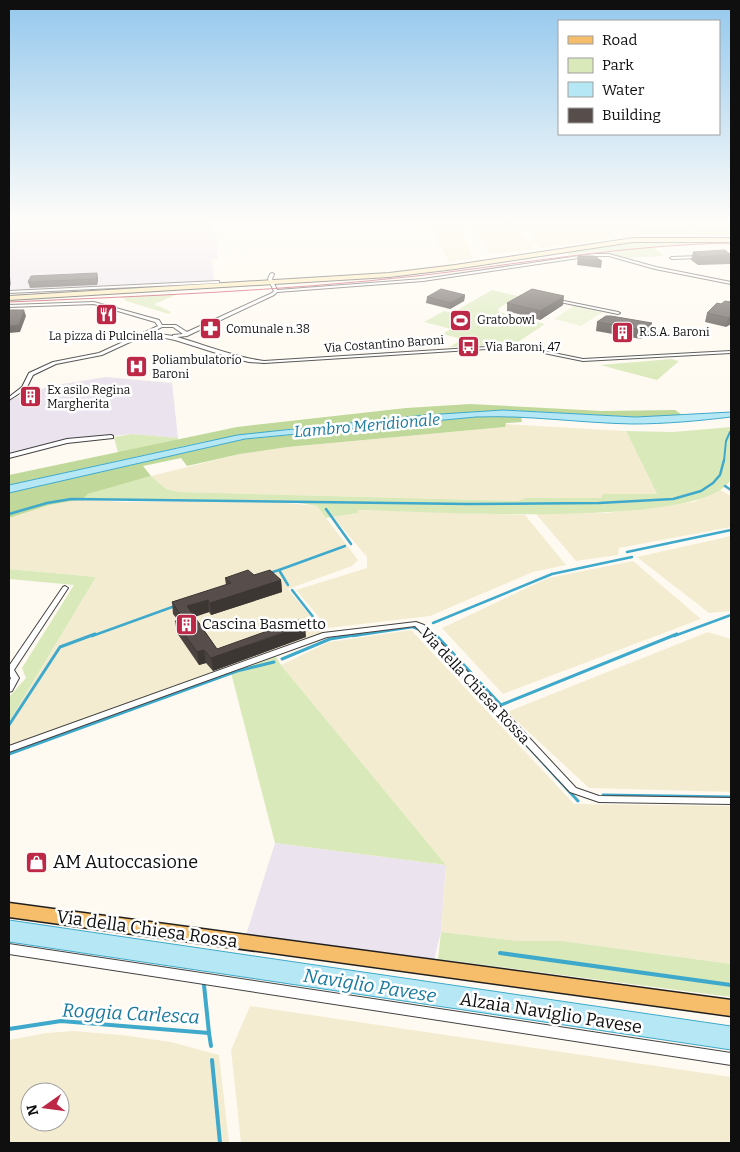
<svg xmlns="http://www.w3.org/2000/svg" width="740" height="1152" font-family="Bitter,serif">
<rect width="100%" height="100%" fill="#fffaf1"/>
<g fill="#ebe3ed">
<polygon points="33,220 210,220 210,230 216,230 218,259 212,259 214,280 9,290 9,221"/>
<polygon points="106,377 172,383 178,438 132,434 67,441 9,456 9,400 51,386"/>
<polygon points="275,843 446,865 441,932 434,960 246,935"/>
</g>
<g fill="#f4ecd1" fill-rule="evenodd">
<polygon points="426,220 455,220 473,258 449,262"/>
<polygon points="470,220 550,220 556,230 519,232 535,249 490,255"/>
<polygon points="555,220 731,220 731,222 563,229"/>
<polygon points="633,227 641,235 540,248 527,233"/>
<polygon points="505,424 626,431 657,494 603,494 602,498 525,498 518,501 180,492 166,489 151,476 240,454 288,447 505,427"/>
<polygon points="720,490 731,496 731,527 619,548 618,555 576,561 536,514 606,513 694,502"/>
<polygon points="83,499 125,502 254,500 317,506 358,560 352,566 288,589 326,635 9,749 9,722 96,577 9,569 9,518 49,505"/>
<polygon points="358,510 525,515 566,565 533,572 430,616 328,628 296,590 367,568 367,557 333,517 357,513"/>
<polygon points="731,536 731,611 709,613 637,557"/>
<polygon points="633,561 701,619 503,694 442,628 548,578"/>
<polygon points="411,630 574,804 731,806 731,964 563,941 519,941 441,932 446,865 281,665 329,642"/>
<polygon points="708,632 731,639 731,792 589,788 507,712"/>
<polygon points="250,1006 731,1077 731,1143 241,1143 231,1050"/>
<path d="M73 1031 122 1035 171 1042 219 1055 229 1143H9V1040L46 1033ZM30 1092H60V1122H30Z"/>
</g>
<g fill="#dae9ba">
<polygon points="731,223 731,235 639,234 633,227"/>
<polygon points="686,240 731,241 731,246 719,244 653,247 664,256 628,258 599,251 570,255 566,252 643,241"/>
<polygon points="492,290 518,296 498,309 499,312 545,324 515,344 450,347 462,339 442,334 451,329 424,322 444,311 452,313"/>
<polygon points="172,294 176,295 154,304 171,312 169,314 126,301 122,297"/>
<polygon points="671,359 679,361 657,380 600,365"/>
<path d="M731 427V479C708 530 415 511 358 510V513L326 518 317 506 294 502 83 499 88 494 151 476 166 489 180 492 518 501 525 498H601L603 494H657L626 431 673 432Z"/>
<polygon points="132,434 178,438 178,440 118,453 114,437"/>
<polygon points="9,569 96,577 9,722 9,697 26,678 22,668 74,585 9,579"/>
<polygon points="274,653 281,665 446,865 275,843 230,669"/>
<polygon points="441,932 519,941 563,941 731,964 731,997 438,959"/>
</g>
<g fill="#c0d99a">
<polygon points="470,404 602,411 675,410 684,416 636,417 503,410 295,428 203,442 9,485 9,475 237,427 406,408"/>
<polygon points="521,416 522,422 506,423 505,427 288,447 240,454 187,466 181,458 143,466 151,476 88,494 83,499 49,505 9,518 9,493 245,439 476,417"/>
</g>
<polygon fill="#e9f0cc" points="575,305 602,312 581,326 554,319"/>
<g fill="#b6e7f5" stroke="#3ea9cb">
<path d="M503 410 636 417 731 412V417C698 421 665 424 632 424 580 423 528 415 476 417L245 439 9 493V485L237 435 425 415Z"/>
<polygon points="9,920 731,1026 731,1050 9,942"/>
</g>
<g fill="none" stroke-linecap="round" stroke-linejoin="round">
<polyline stroke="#3ea9cb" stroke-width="2" points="724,461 726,441 730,432"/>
<g stroke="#3ea9cb" stroke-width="2.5">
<polyline points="725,486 731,490"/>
<polyline points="326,509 351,544"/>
<polyline points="9,514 47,503 71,499 469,504 599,503 673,499 701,491 713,483 720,475 724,460"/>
<polyline points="627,552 731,530"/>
<polyline points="270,573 279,570"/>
<polyline points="288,585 279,570 345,546"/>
<polyline points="292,590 321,627"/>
<polyline points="433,623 552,574 632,557"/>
<polyline points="427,626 436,636"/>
<polyline points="92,636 175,606"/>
<polyline points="353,636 413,627 420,630"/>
<polyline points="674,636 731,615"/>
</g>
<g stroke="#3ea9cb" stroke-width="3">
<polyline points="435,634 501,705 677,634"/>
<polyline points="282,659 330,639 361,634"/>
<polyline points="9,725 60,647 95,634"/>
<polyline points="512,729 578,801"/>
<polyline points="9,754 237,671 274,662"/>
<polyline points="603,795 731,797"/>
</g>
<g stroke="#3ea9cb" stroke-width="4">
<polyline points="500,953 731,985"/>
<polyline points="9,1029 61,1021 209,1033 204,985"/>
<polyline points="209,1033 211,1046"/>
<polyline points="212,1060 220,1143"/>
</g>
<defs>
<g id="street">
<path d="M592 254H609L656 267 731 282V284L655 269 609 256H592L423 281 277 292 274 295 187 336 177 337C206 345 233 357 264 361L502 346 529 348 583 359 731 351V353L583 361 529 350 502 348 264 363 249 362 232 358 175 340 160 337 143 336 102 355 56 364 33 375 26 389 9 400V397L22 387 29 373 53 362 99 353 158 326 155 322 94 304 9 307V305L94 302 159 320 162 325H176L187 332 272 293 274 291 268 279 270 274 272 273 274 274 272 279 277 290 423 279ZM162 327H173L183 334 173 335V336L160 334H148Z"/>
<polygon points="699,256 701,257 700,258 672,259 670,258 672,257"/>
<polygon points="218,281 219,281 219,283 9,293 9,291"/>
<polygon points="554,299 618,312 620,313 618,314 555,301 554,301"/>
<polygon points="111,435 113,436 113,438 67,443 9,458 9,454 67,439"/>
<polygon points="65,586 68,588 14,670 19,678 12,691 9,692 9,682 11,678 9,675 9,666 63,587"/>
<polygon points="416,622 424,625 576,788 599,796 731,798 731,804 599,802 570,792 418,629 415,626 327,637 9,752 9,746 323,633"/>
<polygon points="9,944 731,1053 731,1065 9,954"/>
</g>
<polygon id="secondary" points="633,238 731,238 731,242 633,242 455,269 389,277 9,300 9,296 389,273 455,265"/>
<polygon id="primary" points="9,903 731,1000 731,1016 9,917"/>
</defs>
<use href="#street" stroke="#424242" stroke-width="2"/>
<use href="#secondary" stroke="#313131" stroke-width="2"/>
<use href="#primary" stroke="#202020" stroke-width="3"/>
<use href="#street" fill="#fff" fill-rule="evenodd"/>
<use href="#secondary" fill="#fde8ad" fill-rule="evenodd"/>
<use href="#primary" fill="#f6be6a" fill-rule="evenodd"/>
<path stroke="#bd2846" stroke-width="1" d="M9 302C145 296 281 291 416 276 521 264 625 245 731 243"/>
</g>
<g fill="#4b4340">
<polygon points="693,252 731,255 731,264 698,265 691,260"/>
<polygon points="578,256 602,261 601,268 577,265"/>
<polygon points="97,273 98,280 97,285 30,288 28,282"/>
<polygon points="465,295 464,301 450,309 426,303 427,297"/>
<polygon points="731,302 731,325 729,325 726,327 705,322 707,313 721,304"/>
<polygon points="507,303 563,305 540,320 507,311"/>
<polygon points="606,316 650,332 641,339 596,331 597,322"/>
<polygon points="254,575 281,580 282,592 211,615 209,612 195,617 217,649 306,637 213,671 206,663 199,665 177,633 175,621 178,620 173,614 172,602 226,585 225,578"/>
</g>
<g fill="#3d3734">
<polygon points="97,273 98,280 97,285 96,279"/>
<polygon points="10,277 11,284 9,288 9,279"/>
<polygon points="465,295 464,301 450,309 450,303"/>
<polygon points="564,296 563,305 540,320 540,311"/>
<polygon points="24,310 26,316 20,332 9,333 9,326"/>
<polygon points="731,316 729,325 726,327 728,318"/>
<polygon points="652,323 650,332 641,339 643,330"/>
<polygon points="281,580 282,592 211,615 210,603"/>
<polygon points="208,600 209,612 189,618 187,606"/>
<polygon points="305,625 306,637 213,671 211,658"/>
<polygon points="204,650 206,663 199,665 197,652"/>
</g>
<g fill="#574e4b" stroke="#3d3734">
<polygon points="725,250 731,255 700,257 693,252"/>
<polygon points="578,256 594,256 602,261 578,259"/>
<polygon points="97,273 96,279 28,282 31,276"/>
<polygon points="441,289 465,295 450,303 427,297"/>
<polygon points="532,289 564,296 540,311 507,303"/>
<polygon points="725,301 731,302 731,316 728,318 707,313 717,303 721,304"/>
<polygon points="9,310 24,310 19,325 9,326"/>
<polygon points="606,316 611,316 652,323 643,330 597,322"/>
<polygon points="248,570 254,575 270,570 281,580 210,603 208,600 187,606 217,649 298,620 305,625 211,658 204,650 197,652 175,621 183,619 172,602 231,583 225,578"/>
</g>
<linearGradient id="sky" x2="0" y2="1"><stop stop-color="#94c8ed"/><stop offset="0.58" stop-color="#fffdf9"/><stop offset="1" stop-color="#fffdf9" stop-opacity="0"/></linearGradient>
<rect width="740" height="381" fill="url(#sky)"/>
<defs>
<symbol id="restaurant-square" viewBox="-11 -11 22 22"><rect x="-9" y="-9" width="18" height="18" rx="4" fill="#bd2846" stroke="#fff"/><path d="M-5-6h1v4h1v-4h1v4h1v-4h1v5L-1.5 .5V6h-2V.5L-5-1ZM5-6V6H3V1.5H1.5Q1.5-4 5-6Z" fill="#fff"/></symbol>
<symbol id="stadium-square" viewBox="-11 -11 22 22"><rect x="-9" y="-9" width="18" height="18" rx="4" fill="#bd2846" stroke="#fff"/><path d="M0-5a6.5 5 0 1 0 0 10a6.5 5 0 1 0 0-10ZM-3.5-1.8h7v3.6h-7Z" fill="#fff"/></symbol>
<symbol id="pharmacy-square" viewBox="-11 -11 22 22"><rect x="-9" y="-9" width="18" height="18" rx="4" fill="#bd2846" stroke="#fff"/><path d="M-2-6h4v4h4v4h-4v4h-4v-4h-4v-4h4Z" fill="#fff"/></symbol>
<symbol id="building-square" viewBox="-11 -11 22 22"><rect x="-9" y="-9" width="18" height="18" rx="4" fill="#bd2846" stroke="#fff"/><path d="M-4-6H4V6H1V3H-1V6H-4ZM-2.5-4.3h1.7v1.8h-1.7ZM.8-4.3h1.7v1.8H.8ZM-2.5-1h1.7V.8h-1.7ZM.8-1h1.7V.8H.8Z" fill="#fff"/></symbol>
<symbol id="bus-square" viewBox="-11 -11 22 22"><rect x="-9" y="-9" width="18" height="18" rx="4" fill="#bd2846" stroke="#fff"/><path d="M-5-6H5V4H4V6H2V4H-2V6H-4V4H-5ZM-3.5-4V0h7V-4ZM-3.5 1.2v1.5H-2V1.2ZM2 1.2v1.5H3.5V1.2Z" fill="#fff"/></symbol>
<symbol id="hospital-square" viewBox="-11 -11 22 22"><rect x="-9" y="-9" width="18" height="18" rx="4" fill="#bd2846" stroke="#fff"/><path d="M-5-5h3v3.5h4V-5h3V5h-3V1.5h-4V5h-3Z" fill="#fff"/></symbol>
<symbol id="shop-square" viewBox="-11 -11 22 22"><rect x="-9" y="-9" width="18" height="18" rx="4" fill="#bd2846" stroke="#fff"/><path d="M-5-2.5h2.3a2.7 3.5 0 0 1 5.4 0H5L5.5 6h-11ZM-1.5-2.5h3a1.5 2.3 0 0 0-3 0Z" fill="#fff"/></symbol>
</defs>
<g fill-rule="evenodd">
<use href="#restaurant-square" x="94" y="302" width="25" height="25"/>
<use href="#stadium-square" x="448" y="308" width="25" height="25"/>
<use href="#pharmacy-square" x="198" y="316" width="25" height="25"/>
<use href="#building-square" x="610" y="320" width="25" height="25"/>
<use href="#bus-square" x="456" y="334" width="25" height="25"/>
<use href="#hospital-square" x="124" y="354" width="25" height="25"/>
<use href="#building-square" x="18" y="384" width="25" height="25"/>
<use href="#building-square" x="174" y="612" width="25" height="25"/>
<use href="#shop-square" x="24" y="850" width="25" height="25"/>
</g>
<g text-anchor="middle" stroke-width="5" stroke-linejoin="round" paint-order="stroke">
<g font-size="12" fill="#0f0f0f" stroke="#fff" text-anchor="start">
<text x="477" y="324">Gratobowl</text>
<text x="226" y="333">Comunale n.38</text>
<text x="639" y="336">R.S.A. Baroni</text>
<text x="106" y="340" text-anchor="middle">La pizza di Pulcinella</text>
<text x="485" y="351">Via Baroni, 47</text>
<text x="152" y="364">Poliambulatorio<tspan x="152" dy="14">Baroni</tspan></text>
<text x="47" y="394">Ex asilo Regina<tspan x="47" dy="14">Margherita</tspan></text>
</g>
<g font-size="12" fill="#0f0f0f" stroke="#fff">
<text transform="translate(384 344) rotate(-4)" y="4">Via Costantino Baroni</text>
</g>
<g font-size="15" fill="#0f0f0f" stroke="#fff" text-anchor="start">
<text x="202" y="629">Cascina Basmetto</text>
</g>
<g font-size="15" fill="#0f0f0f" stroke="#fff">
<text transform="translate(475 686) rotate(47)" y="5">Via della Chiesa Rossa</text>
</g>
<g font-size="16" font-style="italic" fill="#19799f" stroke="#fff">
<text transform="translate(367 425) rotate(-5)" y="6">Lambro Meridionale</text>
</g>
<g font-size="18" fill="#0f0f0f" stroke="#fff" text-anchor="start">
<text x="53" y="868">AM Autoccasione</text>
</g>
<g font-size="18" fill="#0f0f0f" stroke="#fff">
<text transform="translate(147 929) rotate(8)" y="6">Via della Chiesa Rossa</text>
<text transform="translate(551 1013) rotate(9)" y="6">Alzaia Naviglio Pavese</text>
</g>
<g font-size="19" font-style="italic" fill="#19799f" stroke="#fff">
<text transform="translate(370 985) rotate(9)" y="7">Naviglio Pavese</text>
<text transform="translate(131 1013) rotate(3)" y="7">Roggia Carlesca</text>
</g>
</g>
<rect width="740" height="1152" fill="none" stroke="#0f0f0f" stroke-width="20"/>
<rect x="558" y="20" width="162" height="115" fill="#ffffff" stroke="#9f9f9f"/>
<rect x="568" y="36" width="25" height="8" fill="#f6be6a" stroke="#9f9f9f"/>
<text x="602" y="45" font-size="15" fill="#0f0f0f">Road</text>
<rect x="568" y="58" width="25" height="15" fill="#dae9ba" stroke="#9f9f9f"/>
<text x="602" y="70" font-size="15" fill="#0f0f0f">Park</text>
<rect x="568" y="82" width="25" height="15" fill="#b6e7f5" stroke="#9f9f9f"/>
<text x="602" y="95" font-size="15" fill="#0f0f0f">Water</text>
<rect x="568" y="108" width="25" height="15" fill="#574e4b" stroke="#9f9f9f"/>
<text x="602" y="120" font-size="15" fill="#0f0f0f">Building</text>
<g transform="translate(45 1107) rotate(256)"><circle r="24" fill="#ffffff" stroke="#9f9f9f"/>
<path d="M0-4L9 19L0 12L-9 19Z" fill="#bd2846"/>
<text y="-8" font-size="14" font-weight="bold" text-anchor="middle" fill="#0f0f0f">N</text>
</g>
</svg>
